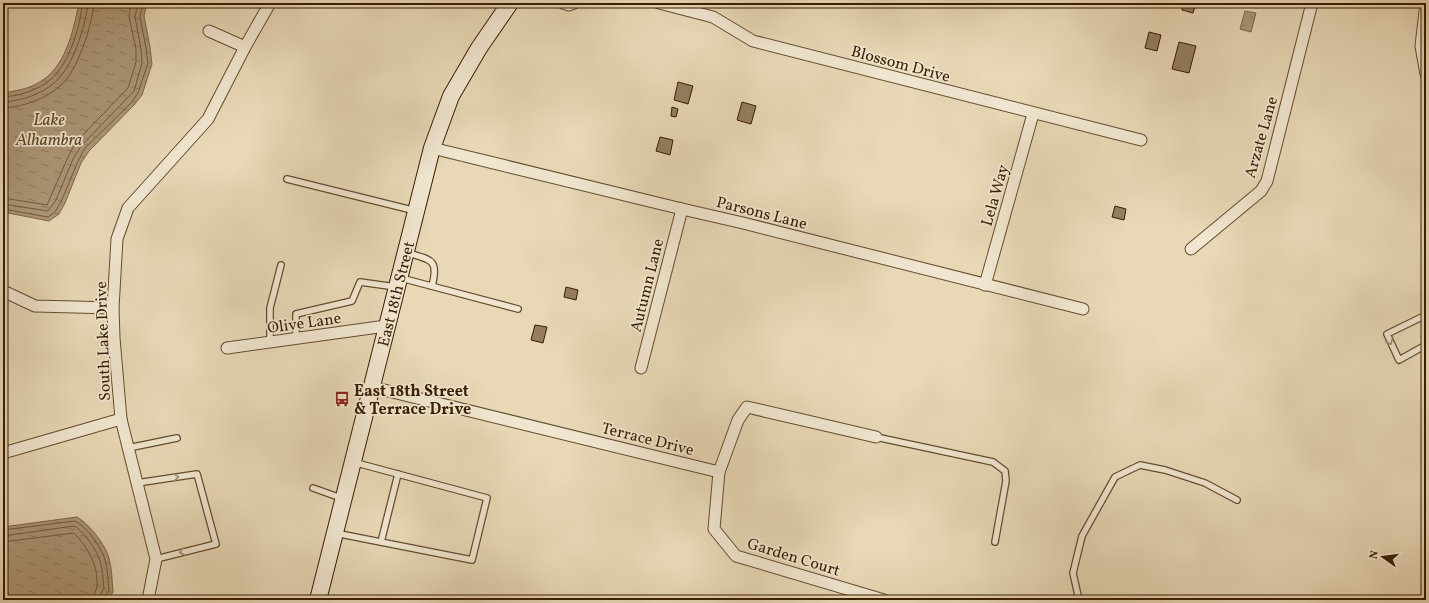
<svg xmlns="http://www.w3.org/2000/svg" width="1429" height="603" font-family="Vollkorn,serif">
<defs>
<pattern id="water-ripples" width="26" height="14" patternUnits="userSpaceOnUse"><rect width="26" height="14" fill="#ac9878"/><path d="M2 4q2-2 4 0t4 0M15 11q2-2 4 0t4 0" fill="none" stroke="#8d7b60"/></pattern>
</defs>
<rect width="100%" height="100%" fill="#e8d8b6"/>
<filter id="stains"><feTurbulence type="fractalNoise" baseFrequency=".005" numOctaves="4"/><feColorMatrix values="0 0 0 0 .2 0 0 0 0 .09 0 0 0 0 .02 0 0 0 .5 -.17"/></filter>
<radialGradient id="worn" r=".72"><stop offset=".6" stop-color="#630" stop-opacity="0"/><stop offset="1" stop-color="#630" stop-opacity=".3"/></radialGradient>
<g fill="url(#water-ripples)" stroke="#7e6748">
<path d="M79 3H147L144 16 150 47 152 64 142 95 134 105 89 151 81 163 65 203 59 214 49 221 3 212V93C15 91 28 89 38 83 66 68 73 31 79 3Z"/>
<polygon points="1245,11 1256,13 1251,32 1240,29"/>
<path d="M77 517C89 524 105 544 109 558 112 569 112 581 113 592L110 597 105 600H3V527Z"/>
</g>
<g fill="none" stroke-linecap="round" stroke-linejoin="round">
<g stroke="#725a3c" stroke-width="1">
<path d="M3 97C21 96 46 88 58 72 71 55 81 25 82 3"/>
<path d="M3 102C24 101 48 92 61 76 75 59 86 24 88 3"/>
<path d="M3 108C25 107 51 97 66 80 75 69 82 50 87 36 90 25 93 14 94 3"/>
<polyline points="3,198 47,205 68,157 76,142 128,88 136,62 136,49 129,17 131,3"/>
<polyline points="3,204 48,211 56,200 73,159 81,146 134,91 142,63 141,49 135,17 138,3"/>
<polyline points="3,209 48,217 55,212 61,202 78,161 85,148 131,103 138,93 148,63 146,48 140,17 143,3"/>
<path d="M3 530 75 521C86 526 102 548 105 560 108 570 108 581 109 591L104 597V600"/>
<path d="M3 536 74 526C83 530 98 552 100 561 103 570 103 580 104 589L100 595 99 600"/>
<path d="M3 542 74 533C88 548 98 564 97 586 97 590 93 594 93 600"/>
</g>
<polyline stroke="#7e6748" stroke-width="3.5" points="1425,123 1426,123"/>
</g>
<g fill="#947e5f" stroke="#381d00">
<polygon points="1183,3 1196,3 1193,13 1182,10"/>
<polygon points="1149,32 1161,35 1157,51 1145,48"/>
<polygon points="1179,42 1196,46 1189,73 1172,69"/>
<polygon points="678,82 693,86 688,104 674,100"/>
<polygon points="742,102 756,106 751,124 737,120"/>
<polygon points="672,107 678,109 676,117 671,116"/>
<polygon points="660,137 673,140 670,155 656,151"/>
<polygon points="1115,206 1126,209 1124,220 1112,217"/>
<polygon points="566,287 578,290 576,300 564,297"/>
<polygon points="535,325 547,327 543,343 531,340"/>
</g>
<g fill="none" stroke-linecap="round" stroke-linejoin="round">
<defs>
<g id="service">
<polyline points="287,179 416,211"/>
<path d="M408 253C431 260 439 259 432 286"/>
<polyline points="401,278 518,309"/>
<polyline points="1426,315 1387,334 1399,360 1426,345"/>
<polyline points="296,339 296,314 352,301 360,282 396,287"/>
<polyline points="270,342 270,308 281,265"/>
<polyline points="876,437 993,462 1005,471 1006,481 995,542"/>
<polyline points="128,448 177,438"/>
<polyline points="137,483 197,474 216,544 156,559"/>
<polyline points="313,488 341,498"/>
<polyline points="335,533 472,560 487,498 353,462"/>
<polyline points="381,542 398,474"/>
<polyline points="1079,600 1073,573 1082,536 1115,477 1140,465 1165,470 1205,483 1237,500"/>
</g>
<g id="minor">
<polyline points="563,3 569,5 574,3"/>
<polyline points="659,3 713,17 753,41 1141,140"/>
<polyline points="1426,3 1421,46 1426,74"/>
<polyline points="209,31 245,47"/>
<polyline points="432,148 682,209 743,223 1083,309"/>
<polyline points="1191,249 1261,191 1267,181 1312,3"/>
<polyline points="985,285 1033,114"/>
<polyline points="3,291 35,306 113,308"/>
<polyline points="227,348 386,326"/>
<polyline points="641,368 682,209"/>
<polyline points="372,387 719,472 738,420 747,407 876,437"/>
<polyline points="3,453 121,419"/>
<polyline points="719,472 714,529 736,556 884,600"/>
<polyline points="148,600 156,559 121,419 114,338 113,308 117,239 128,208 208,119 245,47 270,3"/>
</g>
<g id="secondary">
<path id="s1" d="M318 600 432 148 451 96 479 48 510 3"/>
</g>
</defs>
<use href="#service" stroke="#644c2e" stroke-width="8"/>
<use href="#minor" stroke="#644c2e" stroke-width="13"/>
<use href="#secondary" stroke="#381d00" stroke-width="18"/>
<use href="#service" stroke="#f0e6d0" stroke-width="5.5"/>
<use href="#minor" stroke="#f0e6d0" stroke-width="11"/>
<use href="#secondary" stroke="#f0e6d0" stroke-width="16"/>
</g>
<defs><path id="oneway-chevron" d="M-2-3.5L2.5 0L-2 3.5" fill="none" stroke-width="1.6" stroke-linecap="round" stroke-linejoin="round"/></defs>
<g stroke="#9d8c72">
<use href="#oneway-chevron" transform="translate(1390 342) rotate(65)"/>
<use href="#oneway-chevron" transform="translate(176 477) rotate(-9)"/>
<use href="#oneway-chevron" transform="translate(182 552) rotate(166)"/>
</g>
<defs>
<symbol id="bus-bare" viewBox="-9 -9 18 18"><path d="M-5-6H5V4H4V6H2V4H-2V6H-4V4H-5ZM-3.5-4V0h7V-4ZM-3.5 1.2v1.5H-2V1.2ZM2 1.2v1.5H3.5V1.2Z" fill="#8f2418" stroke="#f0e6d0" stroke-width="2.5" paint-order="stroke"/></symbol>
</defs>
<g fill-rule="evenodd">
<use href="#bus-bare" x="331" y="388" width="22" height="22"/>
</g>
<g text-anchor="middle" stroke-width="3.5" stroke-linejoin="round" paint-order="stroke">
<g font-size="16" fill="#381d00" stroke="#f0e6d0">
<text transform="translate(901 63) rotate(15)" y="6">Blossom Drive</text>
<text transform="translate(1260 137) rotate(-74)" y="6">Arzate Lane</text>
<text transform="translate(994 195) rotate(-74)" y="6">Lela Way</text>
<text transform="translate(762 212) rotate(14)" y="6">Parsons Lane</text>
<text transform="translate(646 285) rotate(-76)" y="6">Autumn Lane</text>
<text dy="6" stroke="none"><textPath href="#s1" startOffset="316">East 18th Street</textPath></text>
<text transform="translate(304 322) rotate(-8)" y="6">Olive Lane</text>
<text transform="translate(102 341) rotate(-92)" y="6">South Lake Drive</text>
<text transform="translate(648 438) rotate(14)" y="6">Terrace Drive</text>
<text transform="translate(794 556) rotate(17)" y="6">Garden Court</text>
</g>
<g font-size="16" font-weight="bold" fill="#381d00" stroke="#f0e6d0" text-anchor="start">
<text x="354" y="396">East 18th Street<tspan x="354" dy="18">&amp; Terrace Drive</tspan></text>
</g>
<g font-size="17" font-style="italic" fill="#61482a" stroke="#f0e6d0">
<text x="49" y="125">Lake<tspan x="49" dy="20">Alhambra</tspan></text>
</g>
</g>
<rect width="1429" height="603" fill="none" stroke="#e8d8b6" stroke-width="16"/>
<rect x="4" y="4" width="1421" height="595" fill="none" stroke="#381d00" stroke-width="2"/>
<rect x="8" y="8" width="1413" height="587" fill="none" stroke="#381d00"/>
<g transform="translate(1383 557) rotate(284)" stroke="#f0e6d0" stroke-width="3" paint-order="stroke">
<path d="M0-3L7 15L0 10L-7 15Z" fill="#381d00"/>
<text y="-6" font-size="11" font-weight="bold" text-anchor="middle" fill="#381d00">N</text>
</g>
<rect width="100%" height="100%" filter="url(#stains)"/>
<rect width="100%" height="100%" fill="url(#worn)"/>
</svg>
